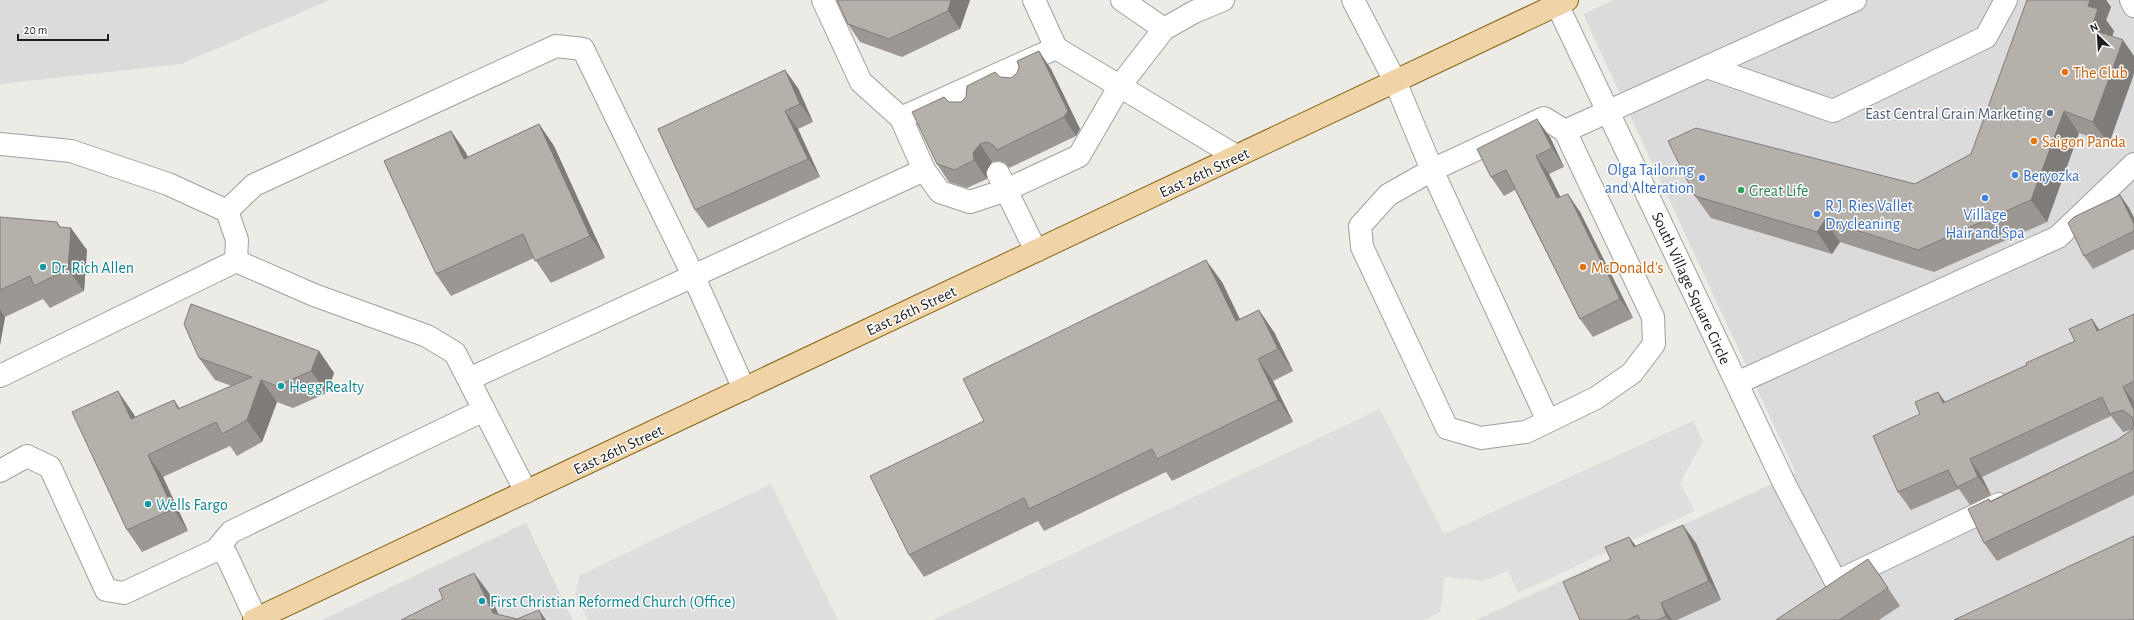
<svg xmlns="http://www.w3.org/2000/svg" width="2134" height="620" font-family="'Alegreya Sans',sans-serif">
<rect width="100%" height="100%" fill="#edebe5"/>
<g fill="#dcdbdb">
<polygon points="0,0 330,0 181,64 0,84"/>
<polygon points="1614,0 2134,0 2134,620 1476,620 1796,473 1583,14"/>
<polygon points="526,523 573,620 322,620"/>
</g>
<g fill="#dedede">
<polygon points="1380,409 1444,534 1693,421 1703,441 1680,483 1695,511 1518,593 1508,571 1484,581 1445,577 1440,612 1424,620 933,620"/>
<polygon points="771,484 838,620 588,620 575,594 580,575"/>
</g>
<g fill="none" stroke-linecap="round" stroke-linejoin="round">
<defs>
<g id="minor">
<polyline points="823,0 861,82 901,118"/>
<polyline points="1034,0 1056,48"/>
<polyline points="1122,0 1164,29"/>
<polyline points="1353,0 1395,81 1432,170 1544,118 1565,131 1855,0"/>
<polyline points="1555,0 1785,485 1836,582 1999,504"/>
<polyline points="2131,0 2134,6"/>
<polyline points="1707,67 1833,111 1986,37 2006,0"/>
<polyline points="0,144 71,151 168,184 227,211 237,240 236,261 0,376"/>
<polyline points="924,170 901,118 1056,48 1236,156"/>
<polyline points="998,173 1006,190 1079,156 1119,87 1164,29 1194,12 1223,0"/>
<polyline points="227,211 254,185 556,46 583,49 693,275 744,389"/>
<polyline points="236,261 314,295 427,336 455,353 526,492"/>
<polyline points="469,379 924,170 940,192 970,202 1006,190 1036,251"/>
<polyline points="1737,383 2058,237 2134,164"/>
<polyline points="1548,421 1432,170 1388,195 1360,226 1362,247 1447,428 1481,438 1526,432 1596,398 1632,373 1654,344 1653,317 1565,131"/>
<polyline points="0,471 27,456 50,467 106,590 124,593 216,550 226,554 256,619"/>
<polyline points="216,550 231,532 484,410"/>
</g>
<polyline id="major" points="254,620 1567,0"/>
</defs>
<use href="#minor" stroke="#9f9f9f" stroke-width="24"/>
<use href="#major" stroke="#856312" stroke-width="24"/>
<use href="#minor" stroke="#fff" stroke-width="22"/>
<use href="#major" stroke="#f0d3a7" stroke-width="22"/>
</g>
<g fill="#9d9793">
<polygon points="837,0 970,0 960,29 902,57 860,42 848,24"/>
<polygon points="2027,0 2106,0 2111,7 2106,20 2114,31 2112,36 2109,144 2079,133 2047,222 1934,272 1840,242 1832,254 1711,218 1695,196 1915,184 1971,154"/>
<polygon points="1051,69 1080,129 1076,136 1009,168 1005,163 999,161 992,162 986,172 987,179 967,188 949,182 937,164 949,102 961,102 1000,77 1011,78"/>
<polygon points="798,88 813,122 798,129 820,177 708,228 695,210"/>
<polygon points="539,124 554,146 605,258 551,283 534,258 451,296 436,274 451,131 466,153 468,157"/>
<polygon points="1550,137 1564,167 1549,174 1560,197 1580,212 1633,318 1593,337 1580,319 1515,190 1504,196 1491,177"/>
<polygon points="2120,195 2129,208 2134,218 2134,249 2093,269 2084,256"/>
<polygon points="0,217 61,228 87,250 84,291 50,308 43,299 5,317 0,345"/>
<polygon points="1222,282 1240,319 1274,332 1293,371 1273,381 1293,422 1172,481 1166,472 1044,531 1038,521 924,577 909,555 984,421"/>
<polygon points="2134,314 2134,495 1997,561 1984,543 1989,499 1990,501 2121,438 2131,430 2123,432 2111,416 1982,477 1991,495 1970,505 1959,489 1911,510 1898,492 1920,414 1945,402 2027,365 2075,341 2092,319 2099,330"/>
<polygon points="319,351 334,373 327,393 293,408 277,402 262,442 237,456 230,446 163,477 188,531 142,552 127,530 133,413 135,417 180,409 232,386 215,380 199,358"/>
<polygon points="1629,537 1636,546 1696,543 1721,600 1677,620 1580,620"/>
<polygon points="1868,559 1900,606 1879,620 1776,620"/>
</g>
<g fill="#7f7b78">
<polygon points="951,0 970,0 960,29 948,11"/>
<polygon points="2090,0 2106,0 2111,7 2106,20 2114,31 2107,51 2091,29 2088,6"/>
<polygon points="2123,40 2134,56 2134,74 2109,144 2093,122"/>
<polygon points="1039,51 1051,69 1080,129 1076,136 1064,117"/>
<polygon points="785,70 798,88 813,122 800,104"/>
<polygon points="785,111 798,129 820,177 808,159"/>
<polygon points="2064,111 2079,133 2047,222 2031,200"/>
<polygon points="1537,119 1550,137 1564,167 1552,148"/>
<polygon points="539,124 554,146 605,258 590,236"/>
<polygon points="451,131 466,153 479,181 464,159"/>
<polygon points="980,144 992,162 986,172 987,179 974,160 973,153"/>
<polygon points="1536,156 1549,174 1570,216 1557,198"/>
<polygon points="1568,194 1580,212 1633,318 1620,299"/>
<polygon points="2120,195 2129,208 2134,218 2134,224"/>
<polygon points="1825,220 1840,242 1832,254 1817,232"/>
<polygon points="57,222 70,241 71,228 87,250 84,291 68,269 59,227"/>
<polygon points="1206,260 1222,282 1251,343 1236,321"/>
<polygon points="0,309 5,317 0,345"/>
<polygon points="1259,310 1274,332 1293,371 1278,349"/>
<polygon points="2092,319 2104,337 2097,331"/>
<polygon points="319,351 334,373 327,393 311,371"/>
<polygon points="1258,359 1273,381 1293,422 1278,400"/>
<polygon points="261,380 277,402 262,442 247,420"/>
<polygon points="2123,387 2134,402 2134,410"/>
<polygon points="118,391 133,413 147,441 131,419"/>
<polygon points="1938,392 1951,410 1943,403"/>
<polygon points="174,400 189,422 178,409"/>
<polygon points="148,455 163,477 188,531 173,509"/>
<polygon points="1970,459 1982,477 1991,495 1978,477"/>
<polygon points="1683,525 1696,543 1721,600 1709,581"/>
<polygon points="1629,537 1642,555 1634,547"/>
<polygon points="1868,559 1881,577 1900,606 1888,588"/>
<polygon points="474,573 489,593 501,620 493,613"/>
<polygon points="1661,603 1672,620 1669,620 1666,616"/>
<polygon points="539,610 546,620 543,620"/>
</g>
<g fill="#b6b0ab" stroke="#7f7b78">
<polygon points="837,0 951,0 948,11 889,39 848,24"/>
<polygon points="2027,0 2090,0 2088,6 2098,9 2091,29 2123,40 2093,122 2064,111 2031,200 1918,250 1825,220 1817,232 1695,196 1668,141 1696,128 1915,184 1971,154"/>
<polygon points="1039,51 1068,111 1064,117 997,150 993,145 987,142 980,144 973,153 974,160 955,170 937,164 912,112 944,97 949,102 961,102 966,97 967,86 995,72 1000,77 1011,78 1017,73 1019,67 1017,61"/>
<polygon points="785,70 800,104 785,111 808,159 695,210 658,129"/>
<polygon points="1537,119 1552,148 1536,156 1557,198 1568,194 1620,299 1580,319 1506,170 1491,177 1477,149"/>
<polygon points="539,124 590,236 535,261 523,234 436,274 384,161 451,131 464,159"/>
<polygon points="2120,195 2134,224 2134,231 2084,256 2068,223 2074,217"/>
<polygon points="0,217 57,222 59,227 71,228 68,269 34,286 30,276 0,290"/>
<polygon points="1206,260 1236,321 1259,310 1278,349 1258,359 1278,400 1157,459 1152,449 1029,509 1024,498 909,555 870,476 984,421 963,379"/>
<polygon points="191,304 319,351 311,371 277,386 261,380 247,420 222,434 216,422 148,455 173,509 127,530 72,412 118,391 131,419 174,400 178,409 252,377 199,358 184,324"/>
<polygon points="2134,314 2134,381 2123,387 2134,410 2134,471 1984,543 1968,509 1989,499 1990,502 2121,438 2121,437 2132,430 2134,423 2132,417 2123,410 2110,414 2102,397 1970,459 1978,477 1957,487 1948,470 1898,492 1873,436 1920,414 1915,402 1938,392 1943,403 2027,365 2026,363 2075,341 2069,329 2092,319 2097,331"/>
<polygon points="1683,525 1709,581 1661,603 1666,616 1658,620 1640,620 1638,615 1627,620 1580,620 1563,582 1611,560 1605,547 1629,537 1634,547"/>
<polygon points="2134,536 2134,620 1954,620"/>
<polygon points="1868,559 1888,588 1839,620 1776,620"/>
<polygon points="474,573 493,613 517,619 539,610 543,620 401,620 443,599 439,589"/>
</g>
<g fill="#e8710a" stroke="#fff" stroke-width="1.5">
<circle cx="2065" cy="72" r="4"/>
<circle cx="2034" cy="141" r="4"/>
<circle cx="1583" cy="267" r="4"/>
</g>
<circle fill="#5c6f8a" stroke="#fff" stroke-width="1.5" cx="2050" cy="113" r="4"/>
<g fill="#3f7fe0" stroke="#fff" stroke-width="1.5">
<circle cx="2015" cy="175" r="4"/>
<circle cx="1702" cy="178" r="4"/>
<circle cx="1985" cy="198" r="4"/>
<circle cx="1817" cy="214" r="4"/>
</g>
<circle fill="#2e9e5b" stroke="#fff" stroke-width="1.5" cx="1741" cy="190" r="4"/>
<g fill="#0f9aa8" stroke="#fff" stroke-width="1.5">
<circle cx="43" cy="267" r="4"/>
<circle cx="281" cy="386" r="4"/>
<circle cx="148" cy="504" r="4"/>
<circle cx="482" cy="601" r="4"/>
</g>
<g text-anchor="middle" stroke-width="3" stroke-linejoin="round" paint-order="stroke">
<g font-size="16" fill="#c56008" stroke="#fff" text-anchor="start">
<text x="2073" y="78">The Club</text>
<text x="2042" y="147">Saigon Panda</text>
<text x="1591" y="273">McDonald's</text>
</g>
<g font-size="16" fill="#4e5e75" stroke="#fff" text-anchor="end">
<text x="2042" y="119">East Central Grain Marketing</text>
</g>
<g font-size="16" fill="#366cbe" stroke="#fff" text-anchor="start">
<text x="1694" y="175" text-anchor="end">Olga Tailoring<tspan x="1694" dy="18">and Alteration</tspan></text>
<text x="2023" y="181">Beryozka</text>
<text x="1825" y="211">R.J. Ries Vallet<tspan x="1825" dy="18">Drycleaning</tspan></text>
<text x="1985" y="220" text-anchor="middle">Village<tspan x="1985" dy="18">Hair and Spa</tspan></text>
</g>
<g font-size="16" fill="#1e1e1e" stroke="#fff">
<text transform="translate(1204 172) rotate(-25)" y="6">East 26th Street</text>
<text transform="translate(1692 288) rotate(65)" y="6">South Village Square Circle</text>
<text transform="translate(911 310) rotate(-25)" y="6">East 26th Street</text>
<text transform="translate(618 449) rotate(-25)" y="6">East 26th Street</text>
</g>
<g font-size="16" fill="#27864d" stroke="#fff" text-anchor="start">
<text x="1749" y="196">Great Life</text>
</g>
<g font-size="16" fill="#0d838f" stroke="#fff" text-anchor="start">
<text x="51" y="273">Dr. Rich Allen</text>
<text x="289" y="392">Hegg Realty</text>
<text x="156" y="510">Wells Fargo</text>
<text x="490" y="607">First Christian Reformed Church (Office)</text>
</g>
</g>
<g transform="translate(2098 36) rotate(335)" stroke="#ffffff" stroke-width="3" paint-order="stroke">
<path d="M0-3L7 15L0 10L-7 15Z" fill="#1e1e1e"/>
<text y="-6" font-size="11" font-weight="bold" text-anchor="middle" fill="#1e1e1e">N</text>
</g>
<path d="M18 34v6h90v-6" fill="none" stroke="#1e1e1e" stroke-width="2"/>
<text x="24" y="34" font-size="12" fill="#1e1e1e" stroke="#ffffff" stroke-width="3" paint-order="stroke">20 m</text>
</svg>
